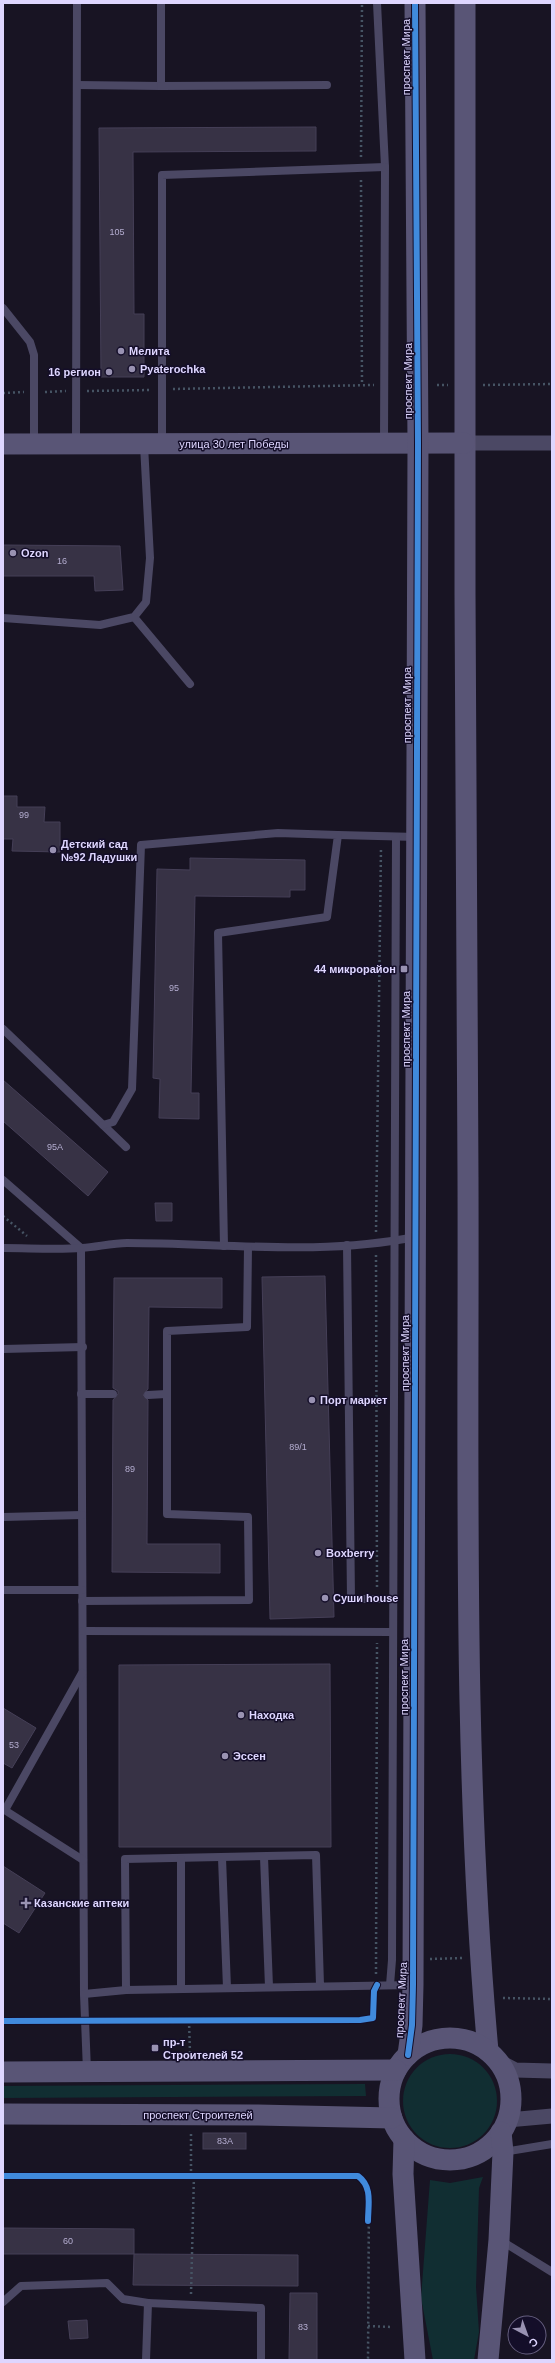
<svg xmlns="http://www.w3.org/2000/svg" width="555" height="2363" font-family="Arial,sans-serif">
<rect width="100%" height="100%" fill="#181423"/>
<g fill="#112e32">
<circle cx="450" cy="2101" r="47"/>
<polygon points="365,2084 366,2096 3,2098 3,2086"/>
<polygon points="483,2177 479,2188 476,2287 479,2332 474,2360 433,2360 421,2298 430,2180 450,2183"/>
</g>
<g fill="#373245" stroke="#453f57">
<polygon points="316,127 316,151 133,152 134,314 144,314 144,377 101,377 99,128"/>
<polygon points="3,545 120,546 123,590 95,591 94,576 3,576"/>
<polygon points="3,796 17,796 17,807 45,807 44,822 60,822 60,852 12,851 13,839 3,839"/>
<polygon points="190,858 305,860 305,890 290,890 290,897 195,896 191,1093 199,1093 199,1119 159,1118 160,1079 153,1078 157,869 190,870"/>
<polygon points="3,1080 108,1172 88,1196 3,1121"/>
<polygon points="155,1203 172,1203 172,1221 156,1221"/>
<polygon points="325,1276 334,1617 270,1619 262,1277"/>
<polygon points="114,1278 222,1278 222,1308 149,1307 148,1389 143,1395 148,1400 147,1544 220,1544 220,1573 112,1572 113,1400 118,1394 118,1391 113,1388"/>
<polygon points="330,1664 331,1847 119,1847 119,1665"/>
<polygon points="3,1708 36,1728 12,1768 3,1763"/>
<polygon points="3,1866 45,1893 19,1933 3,1923"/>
<rect x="203" y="2133" width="43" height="16"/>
<polygon points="3,2228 134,2229 134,2254 3,2254"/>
<polygon points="134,2254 298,2255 298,2286 133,2285"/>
<polygon points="290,2293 317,2293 317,2360 289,2360"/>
<polygon points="87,2320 88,2338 70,2339 68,2321"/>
</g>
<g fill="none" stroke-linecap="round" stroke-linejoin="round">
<g stroke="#465464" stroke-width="2.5" stroke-dasharray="2 3" stroke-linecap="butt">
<polyline points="361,157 362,3"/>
<polyline points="361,180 362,385"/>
<polyline points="437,385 448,385"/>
<polyline points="483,385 552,384"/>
<polyline points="173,389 374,385"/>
<polyline points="87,391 152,390"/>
<polyline points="45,392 66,391"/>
<polyline points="3,393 24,392"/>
<polyline points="3,1216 27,1236"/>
<polyline points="376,1232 381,847"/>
<polyline points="376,1255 377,1588"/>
<polyline points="430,1959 463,1958"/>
<polyline points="376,1974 377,1643"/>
<polyline points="503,1998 552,1999"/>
<polyline points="189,2021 190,2053"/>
<polyline points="191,2134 191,2175"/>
<polyline points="3,2176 358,2176 365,2181 369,2191 368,2360"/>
<polyline points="191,2294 194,2175"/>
<polyline points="368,2326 392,2327"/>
</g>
<g stroke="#4b4864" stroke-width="8">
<polyline points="377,3 385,167 384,442"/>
<polyline points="77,85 161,86 161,3"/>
<polyline points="161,86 327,85"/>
<polyline points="3,308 30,342 34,355 34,443"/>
<polyline points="76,443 77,3"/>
<polyline points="162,443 162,175 385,167"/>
<polyline points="134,617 190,684"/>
<polyline points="3,618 100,625 134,617 146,602 150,558 144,445"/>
<polyline points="338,835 417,837"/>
<polyline points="3,1029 126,1147"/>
<polyline points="103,1125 113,1122 132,1089 141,845 278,833 338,835 327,917 218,933 224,1246"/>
<polyline points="3,1180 81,1248 84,1994 87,2071"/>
<polyline points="347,1245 351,1599 392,1599"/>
<path d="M3 1248C29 1248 56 1250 82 1248 97 1247 112 1243 127 1243 223 1243 320 1256 415 1237"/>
<polyline points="3,1349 83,1347"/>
<polyline points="81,1394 113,1394"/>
<polyline points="148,1395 166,1394"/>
<polyline points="3,1517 82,1515"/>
<polyline points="3,1590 82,1590"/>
<polyline points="82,1601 249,1600 248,1517 167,1514 167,1331 247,1327 248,1247"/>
<polyline points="83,1631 392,1632"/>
<polyline points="3,1809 83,1860"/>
<polyline points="5,1810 82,1673"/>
<polyline points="264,1857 269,1987"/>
<polyline points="222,1858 227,1988"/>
<polyline points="320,1985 316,1855 125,1859 126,1990 413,1985"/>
<polyline points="390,1985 392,1960 396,837"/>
<polyline points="181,1989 181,1859"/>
<polyline points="84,1994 126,1990"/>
<polyline points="503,2152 552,2144"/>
<polyline points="500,2240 552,2272"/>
<polyline points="3,2302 21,2286 107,2283 123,2299 148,2303 146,2360"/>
<polyline points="148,2303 261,2308 261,2360"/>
</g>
<g stroke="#4b4864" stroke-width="15">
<polyline points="464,443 552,443"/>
<polyline points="498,2061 515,2070 552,2071"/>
<polyline points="507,2120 552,2116"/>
</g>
<g stroke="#595576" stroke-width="21">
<path d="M465 3C463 394 466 786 468 1177 469 1468 462 1762 488 2051"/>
<polyline points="3,444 464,443"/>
<circle cx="450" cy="2099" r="61"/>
<polyline points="408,2055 412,2025 413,1985 418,443 415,3"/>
<polyline points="3,2072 396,2070"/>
<polyline points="3,2114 258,2115 392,2118"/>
<polyline points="404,2139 403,2174 415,2360"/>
<polyline points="488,2360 499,2240 503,2152 501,2132"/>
</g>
<defs>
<g id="cycleway">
<polyline points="3,2021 360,2020 373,2018 374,1991 377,1985"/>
<polyline points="408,2055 412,2025 413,1985 418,443 415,3"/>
<path d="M3 2176H358C373 2187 368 2205 368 2221"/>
</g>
</defs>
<use href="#cycleway" stroke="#140e29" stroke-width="8"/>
<use href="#cycleway" stroke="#408adc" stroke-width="6"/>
</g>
<g fill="#9992b2" stroke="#140e29" stroke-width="1.5">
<circle cx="121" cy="351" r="4"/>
<circle cx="132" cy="369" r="4"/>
<circle cx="109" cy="372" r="4"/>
<circle cx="13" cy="553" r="4"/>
<circle cx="53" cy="850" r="4"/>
<rect x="400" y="965" width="8" height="8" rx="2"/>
<circle cx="312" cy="1400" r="4"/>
<circle cx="318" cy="1553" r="4"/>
<circle cx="325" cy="1598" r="4"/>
<circle cx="241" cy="1715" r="4"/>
<circle cx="225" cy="1756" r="4"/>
<path d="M24 1897h4v4h4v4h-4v4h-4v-4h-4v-4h4z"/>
<rect x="151" y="2044" width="8" height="8" rx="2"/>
</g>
<g text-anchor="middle" stroke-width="3" stroke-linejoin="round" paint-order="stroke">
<g font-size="9" fill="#b4add0">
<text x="117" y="235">105</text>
<text x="62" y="564">16</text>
<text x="24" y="818">99</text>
<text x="174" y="991">95</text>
<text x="55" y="1150">95А</text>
<text x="298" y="1450">89/1</text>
<text x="130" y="1472">89</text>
<text x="14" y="1748">53</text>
<text x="225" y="2144">83А</text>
<text x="68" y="2244">60</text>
<text x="303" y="2330">83</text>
</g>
<g font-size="11" fill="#ded6ff" stroke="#140e29">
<text transform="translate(406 57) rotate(-90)" y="4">проспект Мира</text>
<text transform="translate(408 381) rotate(-90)" y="4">проспект Мира</text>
<text x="234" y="448">улица 30 лет Победы</text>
<text transform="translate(407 705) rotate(-90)" y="4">проспект Мира</text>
<text transform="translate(406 1029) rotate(-90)" y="4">проспект Мира</text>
<text transform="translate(405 1353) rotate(-90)" y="4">проспект Мира</text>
<text transform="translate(404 1677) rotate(-90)" y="4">проспект Мира</text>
<text transform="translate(401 2000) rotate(-87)" y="4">проспект Мира</text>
<text x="198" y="2119">проспект Строителей</text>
</g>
<g font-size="11" font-weight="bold" fill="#ded6ff" stroke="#140e29" text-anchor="start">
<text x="129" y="355">Мелита</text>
<text x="140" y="373">Pyaterochka</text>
<text x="101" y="376" text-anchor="end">16 регион</text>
<text x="21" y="557">Ozon</text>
<text x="61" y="848">Детский сад<tspan x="61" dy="13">№92 Ладушки</tspan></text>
<text x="396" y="973" text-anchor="end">44 микрорайон</text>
<text x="320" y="1404">Порт маркет</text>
<text x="326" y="1557">Boxberry</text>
<text x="333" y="1602">Суши house</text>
<text x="249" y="1719">Находка</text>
<text x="233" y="1760">Эссен</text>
<text x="34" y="1907">Казанские аптеки</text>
<text x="163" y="2046">пр-т<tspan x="163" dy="13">Строителей 52</tspan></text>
</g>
</g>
<rect width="555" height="2363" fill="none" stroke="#ded6ff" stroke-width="8"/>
<g transform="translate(527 2335) rotate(139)"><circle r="19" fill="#140e29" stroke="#655e7f"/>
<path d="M0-3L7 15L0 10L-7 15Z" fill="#9992b2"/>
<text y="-6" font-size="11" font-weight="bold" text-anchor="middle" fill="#ded6ff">С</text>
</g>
</svg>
